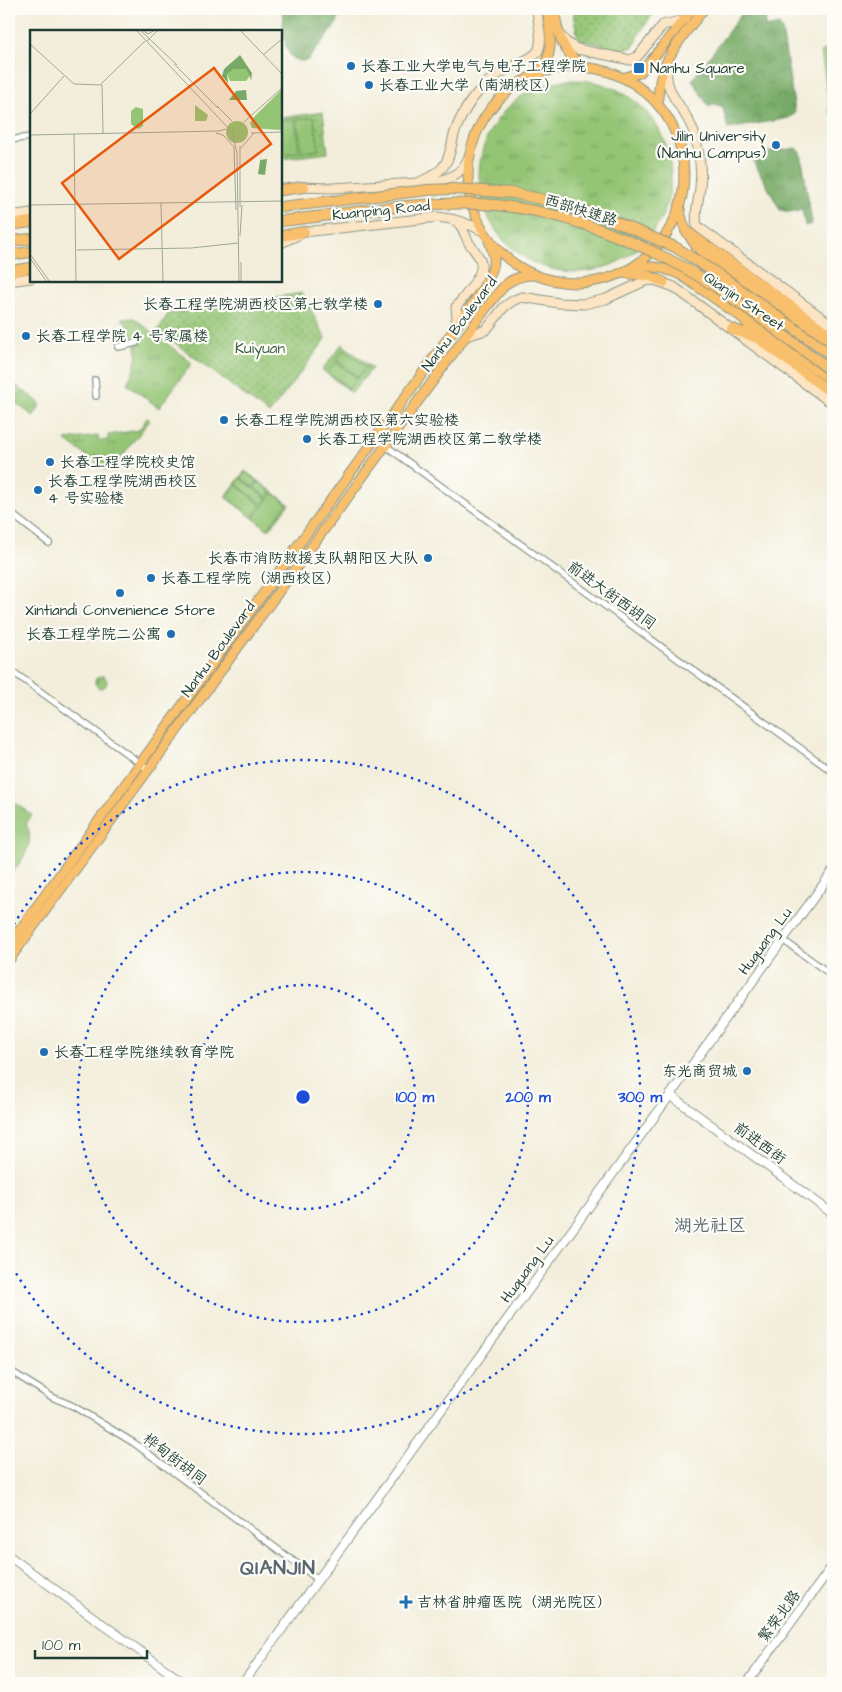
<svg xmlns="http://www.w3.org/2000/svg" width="842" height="1692" font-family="'Architects Daughter','LXGW WenKai TC',sans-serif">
<defs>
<pattern id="grass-tufts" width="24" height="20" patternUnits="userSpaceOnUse" patternTransform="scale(1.25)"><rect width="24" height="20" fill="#94c575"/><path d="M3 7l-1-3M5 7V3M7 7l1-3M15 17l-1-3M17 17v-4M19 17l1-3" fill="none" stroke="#78a161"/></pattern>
<pattern id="forest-crowns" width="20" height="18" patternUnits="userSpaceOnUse" patternTransform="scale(1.25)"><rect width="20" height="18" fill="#7a6"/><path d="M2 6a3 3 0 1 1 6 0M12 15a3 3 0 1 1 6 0" fill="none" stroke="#618c55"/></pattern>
<pattern id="park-dots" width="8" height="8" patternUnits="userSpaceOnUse" patternTransform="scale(1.25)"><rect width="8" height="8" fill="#94c575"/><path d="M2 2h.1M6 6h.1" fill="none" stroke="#78a161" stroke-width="1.8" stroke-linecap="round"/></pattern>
</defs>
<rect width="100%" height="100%" fill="#fdfcf7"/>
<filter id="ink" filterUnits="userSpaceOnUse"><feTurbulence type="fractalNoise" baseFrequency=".02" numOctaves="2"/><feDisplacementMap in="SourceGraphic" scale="10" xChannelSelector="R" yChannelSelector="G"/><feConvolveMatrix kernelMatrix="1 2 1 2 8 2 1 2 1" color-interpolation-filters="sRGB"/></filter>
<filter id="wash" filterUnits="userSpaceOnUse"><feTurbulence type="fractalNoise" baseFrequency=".0096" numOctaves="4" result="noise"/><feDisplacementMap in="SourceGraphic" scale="20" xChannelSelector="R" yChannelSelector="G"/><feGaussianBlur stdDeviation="1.12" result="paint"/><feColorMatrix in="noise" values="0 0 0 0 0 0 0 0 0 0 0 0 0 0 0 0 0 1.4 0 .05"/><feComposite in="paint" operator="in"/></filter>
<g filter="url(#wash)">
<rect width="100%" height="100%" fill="#f3eedb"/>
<g fill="url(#grass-tufts)" stroke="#5a8154">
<polygon points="833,49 833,112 830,113 821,51"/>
<circle cx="575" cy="176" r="96"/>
<path d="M134 318 192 363 159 408 127 384C140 359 141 342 122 319Z"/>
<polygon points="9,380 40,403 38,410 33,416 9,398"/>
<polygon points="147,418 150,420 112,469 106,470 65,440 98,436 99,441 108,440 108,435 139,430"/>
<circle cx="101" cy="682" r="6"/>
</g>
<g fill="url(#forest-crowns)" stroke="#4b744d">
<path d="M282 9H340L337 23 308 60C281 68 284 26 282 9Z"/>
<polygon points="745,9 767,9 765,28 779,25 782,30 795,111 794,114 789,118 728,129 723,108 715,104 709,107 692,80"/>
<polygon points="796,148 801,152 812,223 811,224 805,226 802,209 790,212 780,210 750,155"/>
</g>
<g fill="url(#park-dots)" stroke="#5a8154">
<polygon points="572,9 670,9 668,11 659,10 653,14 637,37 638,39 633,47 623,50 581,40 577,34"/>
<polygon points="323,112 328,153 281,159 281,118"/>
<polygon points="302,293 326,339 269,414 158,330 168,314"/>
<polygon points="342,344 372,368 352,393 322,370"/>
<polygon points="245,471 289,504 269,530 225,497"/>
</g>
<g fill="#94c575" stroke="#5a8154">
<polygon points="314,117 319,150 302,152 297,119"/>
<polygon points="295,119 299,152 283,154 281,121"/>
<polygon points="344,350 366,367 358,377 336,360"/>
<polygon points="336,362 357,378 349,388 328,372"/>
<polygon points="246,472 258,482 254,487 241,478"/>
<polygon points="241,479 266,498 262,504 236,484"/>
<polygon points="259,482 271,492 267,497 254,488"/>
<polygon points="236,485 261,505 252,517 227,497"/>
<polygon points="273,493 287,504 267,529 254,518"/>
<path d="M9 799 32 815 26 824C37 843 21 862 9 877Z"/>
</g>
</g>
<g filter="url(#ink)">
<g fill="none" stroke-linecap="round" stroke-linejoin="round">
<defs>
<g id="minor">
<polyline points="9,140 31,137"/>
<polyline points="118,347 136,343"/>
<polyline points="95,380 96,396"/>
<polyline points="375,438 833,772"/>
<polyline points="9,512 49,543"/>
<polyline points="9,669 148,769"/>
<polyline points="783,940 833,976"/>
<polyline points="9,1370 52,1397 73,1406 134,1443 319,1580"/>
</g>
<g id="tertiary">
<polyline points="670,1095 833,1214"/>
<polyline points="9,1556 184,1683"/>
<polyline points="243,1683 833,871"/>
<polyline points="747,1683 833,1565"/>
</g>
<g id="secondary">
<polyline points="560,35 566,42 577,49 631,60 638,56 663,25 684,20"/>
<path d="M667 66C663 95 686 107 694 133 699 150 702 169 700 187 699 200 694 213 697 226L833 326"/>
<path d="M416 184C425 179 435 176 442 168 451 159 451 143 455 132 459 120 466 108 473 98 481 88 491 78 502 72 511 65 533 60 538 51 544 39 537 21 537 9"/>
<path d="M298 187 332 188 435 182C453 178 463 172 470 155"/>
<polyline points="9,216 31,213"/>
<path d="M454 220C463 225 464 234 469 243 473 249 480 256 481 263 484 275 463 298 456 307L457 317 455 328"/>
<path d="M281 243 304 232 438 217C455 219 468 223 483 231"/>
<polyline points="9,281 31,278"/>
<polyline points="466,336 486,330 504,307 514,300 522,297 559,303 584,304 606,299 645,281 655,280 674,287 833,404"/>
</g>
<g id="primary">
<path d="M554 9C558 35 562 52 584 67"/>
<circle cx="576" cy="175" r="108"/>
<path d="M537 74C556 56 550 32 547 9"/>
<polyline points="623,78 639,73 650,62 692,9"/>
<path d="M658 105C658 94 659 83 662 73 670 50 689 28 704 9"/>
<path d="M680 209C682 228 692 242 704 255L833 348"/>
<path d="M635 267C652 265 665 268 681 275L833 381"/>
<polyline points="622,273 649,276 664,282"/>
<path d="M9 945 474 302C482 288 495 273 494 257 493 252 491 246 489 241"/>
<path d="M9 960 487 307C502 288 508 276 533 275"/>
</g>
<g id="trunk">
<polyline points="281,190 304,187"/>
<polyline points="9,225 31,222"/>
<polyline points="686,231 833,337"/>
<polyline points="281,236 304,232"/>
<polyline points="9,241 31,239"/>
<polyline points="9,255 31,252"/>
<polyline points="9,271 31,268"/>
<polyline points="743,317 758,338"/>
<polyline points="732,329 758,338 833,394"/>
</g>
</defs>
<use href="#minor" stroke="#899688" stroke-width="8"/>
<use href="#tertiary" stroke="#899688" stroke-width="10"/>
<use href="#secondary" stroke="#899688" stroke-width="11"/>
<use href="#primary" stroke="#899688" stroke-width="11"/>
<use href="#trunk" stroke="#899688" stroke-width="12"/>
<use href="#minor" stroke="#fff" stroke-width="5.5"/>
<use href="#tertiary" stroke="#fff" stroke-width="8"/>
<use href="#secondary" stroke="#fce5c4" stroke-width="9"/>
<use href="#primary" stroke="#f8bf6c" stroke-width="9"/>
<use href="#trunk" stroke="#f8bf6c" stroke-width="10"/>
<defs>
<g id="trunk-bridge">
<polyline points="281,207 428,190 454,189 513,193 549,201 599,215 675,247 727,280 833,356"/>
<path d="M281 221C347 214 414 201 481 204 545 207 610 230 668 259 725 288 781 334 833 372"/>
</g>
</defs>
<use href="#trunk-bridge" stroke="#899688" stroke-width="12" stroke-linecap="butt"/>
<use href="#trunk-bridge" stroke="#f8bf6c" stroke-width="10"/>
</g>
</g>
<g fill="none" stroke="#1d4ed8" stroke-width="2.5" stroke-dasharray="2.5 5">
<circle cx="303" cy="1097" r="112"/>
<circle cx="303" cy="1097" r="225"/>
<path d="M10 931A337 337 0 1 1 10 1263"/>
</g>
<g fill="#1f6fb2" stroke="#fdfcf7" stroke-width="2">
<circle cx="351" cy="66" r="5"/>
<rect x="633" y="62" width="12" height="12" rx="2.5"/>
<circle cx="369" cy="85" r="5"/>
<circle cx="776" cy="145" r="5"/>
<circle cx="378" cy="304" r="5"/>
<circle cx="26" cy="336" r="5"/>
<circle cx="224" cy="420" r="5"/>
<circle cx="307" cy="439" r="5"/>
<circle cx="50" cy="462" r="5"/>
<circle cx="38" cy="490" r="5"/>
<circle cx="428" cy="558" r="5"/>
<circle cx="151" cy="578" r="5"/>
<circle cx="120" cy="593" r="5"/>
<circle cx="171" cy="634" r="5"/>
<circle cx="44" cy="1052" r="5"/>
<circle cx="747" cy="1071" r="5"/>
<path d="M403.5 1594.5h5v5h5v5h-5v5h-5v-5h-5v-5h5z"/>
</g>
<g text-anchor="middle" stroke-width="4.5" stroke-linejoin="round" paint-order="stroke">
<g font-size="15" fill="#1f3d34" stroke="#fdfcf7" text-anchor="start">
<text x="361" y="71">长春工业大学电气与电子工程学院</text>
<text x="650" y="73">Nanhu Square</text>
<text x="379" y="90">长春工业大学（南湖校区）</text>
<text x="766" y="141" text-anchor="end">Jilin University<tspan x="766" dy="17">(Nanhu Campus)</tspan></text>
<text x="368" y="309" text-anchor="end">长春工程学院湖西校区第七教学楼</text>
<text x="36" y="341">长春工程学院 4 号家属楼</text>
<text x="234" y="425">长春工程学院湖西校区第六实验楼</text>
<text x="317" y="444">长春工程学院湖西校区第二教学楼</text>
<text x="60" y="467">长春工程学院校史馆</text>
<text x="48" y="486">长春工程学院湖西校区<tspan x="48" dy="17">4 号实验楼</tspan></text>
<text x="418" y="563" text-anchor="end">长春市消防救援支队朝阳区大队</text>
<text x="161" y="583">长春工程学院（湖西校区）</text>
<text x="120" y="615" text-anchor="middle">Xintiandi Convenience Store</text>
<text x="161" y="639" text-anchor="end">长春工程学院二公寓</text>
<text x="54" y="1057">长春工程学院继续教育学院</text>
<text x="737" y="1076" text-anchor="end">东光商贸城</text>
<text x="417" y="1607">吉林省肿瘤医院（湖光院区）</text>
</g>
<g font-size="15" fill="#1f3d34" stroke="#fdfcf7">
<text transform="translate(381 210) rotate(-6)" y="5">Kuanping Road</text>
<text transform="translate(581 210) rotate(17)" y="5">西部快速路</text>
<text transform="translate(744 301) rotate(34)" y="5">Qianjin Street</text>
<text transform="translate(459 324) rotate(-53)" y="5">Nanhu Boulevard</text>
<text transform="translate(612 595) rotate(36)" y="5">前进大街西胡同</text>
<text transform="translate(218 649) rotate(-54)" y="5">Nanhu Boulevard</text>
<text transform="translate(765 941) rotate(-54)" y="5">Huguang Lu</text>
<text transform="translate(760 1143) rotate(36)" y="5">前进西街</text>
<text transform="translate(527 1269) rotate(-54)" y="5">Huguang Lu</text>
<text transform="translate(175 1459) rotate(37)" y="5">桦甸街胡同</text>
<text transform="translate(779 1616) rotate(-54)" y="5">繁荣北路</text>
</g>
<g font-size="15" fill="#3c5f44" stroke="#fdfcf7">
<text x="260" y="353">Kuiyuan</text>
</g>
<g font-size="18" fill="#5a6871" stroke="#fdfcf7">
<text x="710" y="1231">湖光社区</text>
</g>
<g font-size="20" font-weight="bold" letter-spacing="1" fill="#5a6871" stroke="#fdfcf7">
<text x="278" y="1574">QIANJIN</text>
</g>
</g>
<g transform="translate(30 30)">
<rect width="252" height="252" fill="#f3eedb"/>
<path d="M196 102a11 11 0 1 1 22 0a11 11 0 1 1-22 0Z" fill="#94c575"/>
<path d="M210 25 222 43 221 51 220 46 197 44 198 53 192 46 194 39ZM216 60 217 70H199L206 61ZM231 125 230 130 237 129 235 145 228 144Z" fill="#7a6"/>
<path d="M252 59V100L222 98 220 93 224 87ZM165 75 178 85 176 91H165Z" fill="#94c575"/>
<path d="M203 39H216L220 46 216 51H200L197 44ZM106 77 113 79V96L108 99 101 94V81Z" fill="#94c575"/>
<path fill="none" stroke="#9ea798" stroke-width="1" d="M106 0 202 102 207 123 209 252M110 0 147 35M112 0 118 4 125 0M210 0 253 45M117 11 128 0M0 14 44 54 72 55M233 25 253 8M144 34 188 78M71 54 115 11M72 55 73 103M187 76 202 91M0 84 34 46M214 92 253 57M186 103 193 105 204 117 206 180M221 103 253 102M44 104 46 252M0 105 189 101 196 99M210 116V177M211 118 224 103M131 173 133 252M0 175 253 171M210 206 212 175M47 220 161 218 208 213M0 224 20 252M0 228 17 252M211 232V252"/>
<path fill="#e8590c" fill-opacity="0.15" stroke="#e8590c" stroke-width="2.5" d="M184 38 241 114 89 229 32 153Z"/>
<rect width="252" height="252" fill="none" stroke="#1f3d34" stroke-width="2.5"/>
</g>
<circle cx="303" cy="1097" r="8" fill="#1d4ed8" stroke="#fdfcf7" stroke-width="2.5"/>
<g font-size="15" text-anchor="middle" font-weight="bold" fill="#1d4ed8" stroke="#fdfcf7" stroke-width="4.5" stroke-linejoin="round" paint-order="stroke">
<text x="415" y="1102">100 m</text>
<text x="528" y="1102">200 m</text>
<text x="640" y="1102">300 m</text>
</g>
<rect width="842" height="1692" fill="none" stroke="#fdfcf7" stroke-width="30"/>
<path d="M35 1650v8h112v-8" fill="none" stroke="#1f3d34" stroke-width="2.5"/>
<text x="42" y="1650" font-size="15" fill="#1f3d34" stroke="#fdfcf7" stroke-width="4" paint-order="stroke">100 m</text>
</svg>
